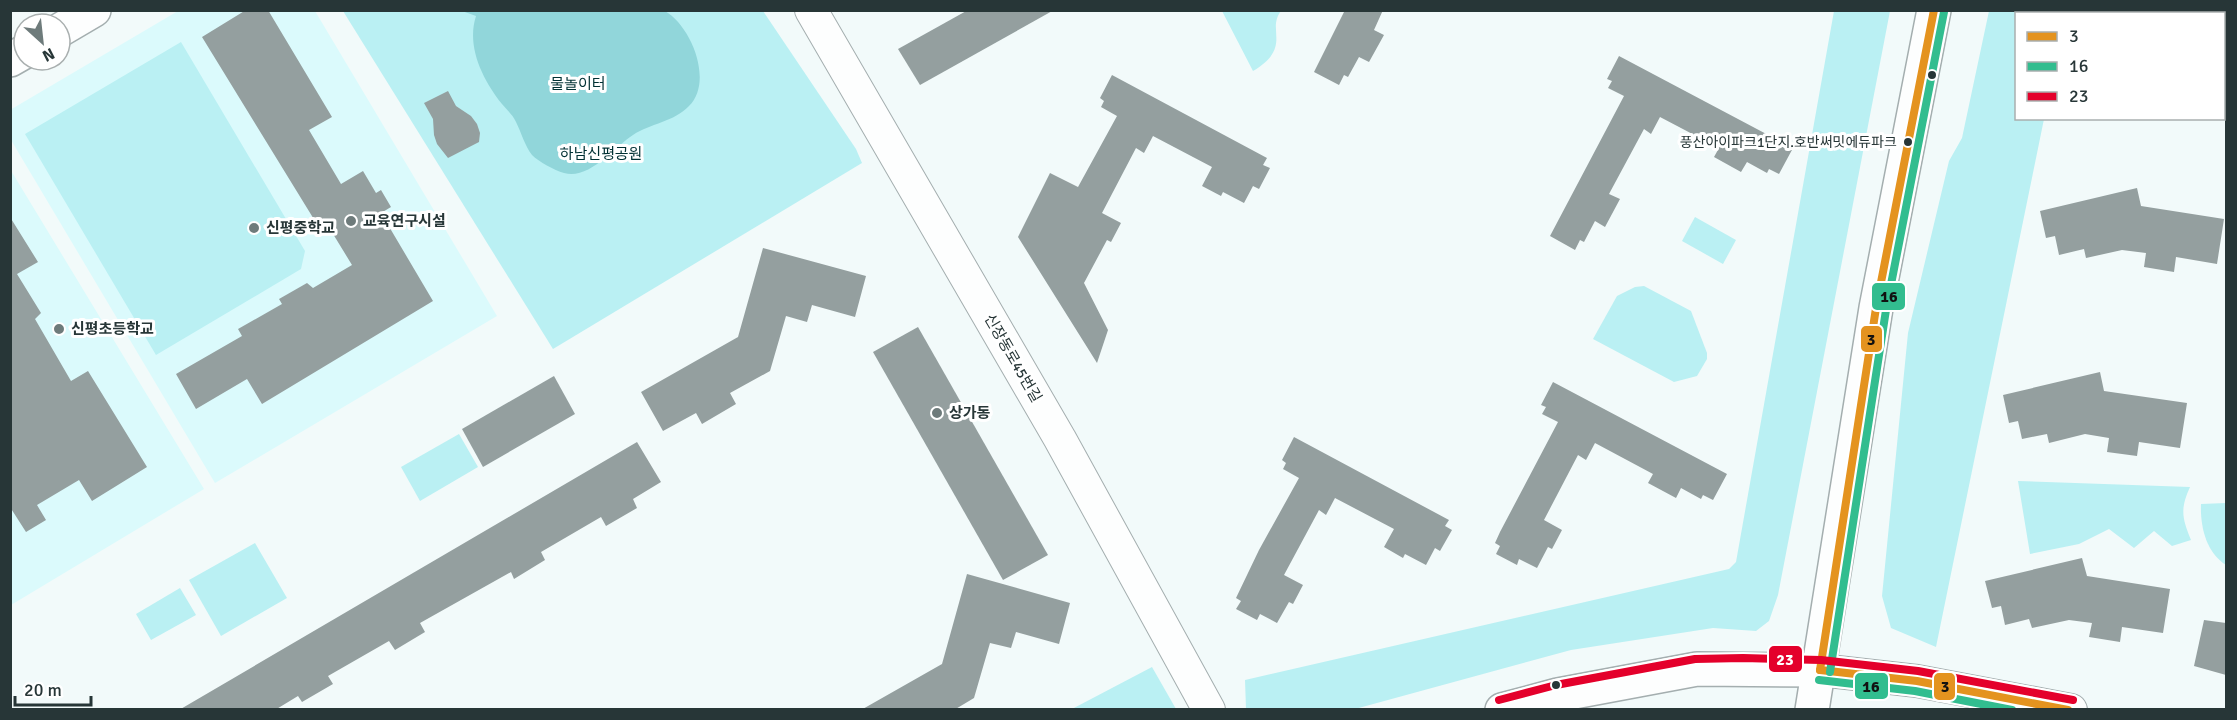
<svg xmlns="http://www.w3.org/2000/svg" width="2237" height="720" font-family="Signika,'Noto Sans KR',sans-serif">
<rect width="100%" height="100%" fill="#f2fafa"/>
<g fill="#dbfafc">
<polygon points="178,11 315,11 497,316 215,483 11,140 10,110"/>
<polygon points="10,169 204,489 11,605 10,605"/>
</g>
<g fill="#baf0f3">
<polygon points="343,11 763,11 856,149 862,163 553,349"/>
<path d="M1222 11H1281C1266 30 1293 47 1253 71Z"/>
<polygon points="1834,11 1890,11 1778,595 1769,621 1756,631 1713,628 1571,650 1355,709 1246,709 1245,680 1729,569 1736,562"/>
<polygon points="1989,11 2066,11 2065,13 2016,14 2016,118 2044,119 1936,647 1891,628 1882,596 1908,333 1949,161 1962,138"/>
<polygon points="181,42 305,251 301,269 156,355 25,134"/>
<polygon points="1695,217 1736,240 1723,264 1682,241"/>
<polygon points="1644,286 1691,311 1707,353 1707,359 1697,376 1674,382 1593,339 1617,296 1635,287"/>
<polygon points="459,434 478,467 420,501 401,467"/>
<path d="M2018 481 2190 487C2180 509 2182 518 2191 540L2172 546 2154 531 2134 548 2109 529 2079 544 2030 554Z"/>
<path d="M2226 503V565C2206 553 2200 526 2201 504Z"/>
<polygon points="255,543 287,598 221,636 189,580"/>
<polygon points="180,588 196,615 151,640 136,614"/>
<polygon points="1152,667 1176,709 1072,709"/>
</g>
<path fill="#91d6da" d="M462 11H665C691 26 714 81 689 106 674 122 651 123 633 135 614 147 590 180 564 173 554 170 539 162 532 155 525 146 521 132 516 122 513 115 507 110 502 104 483 80 466 47 476 16Z"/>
<g fill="#949f9f">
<polygon points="246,10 268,10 332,117 309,130 341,184 363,171 376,193 381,190 391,207 381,213 433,301 262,404 247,379 196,409 176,374 242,336 238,329 282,304 279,299 307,283 313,288 352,265 330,229 323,234 202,37"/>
<polygon points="968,10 1054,10 920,85 898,49"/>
<polygon points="1345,10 1383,10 1374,30 1384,35 1369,62 1359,57 1348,77 1344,75 1339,85 1314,72"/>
<polygon points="1619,56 1793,148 1779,174 1769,169 1767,173 1747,162 1741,172 1714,157 1719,148 1660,117 1651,134 1644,129 1609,194 1620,199 1605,227 1595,221 1584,242 1580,240 1575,250 1550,236 1624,96 1608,88 1612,81 1607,79"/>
<polygon points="1112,75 1267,158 1263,165 1270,168 1259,189 1253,186 1244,203 1223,192 1221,196 1202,186 1212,167 1153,136 1144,153 1136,148 1102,213 1121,223 1111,242 1107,240 1084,283 1108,330 1097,363 1018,237 1050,173 1078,187 1117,116 1101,107 1104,101 1100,98"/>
<polygon points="448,91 456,106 471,116 477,124 480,133 479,142 448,158 437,144 434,135 433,119 424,103"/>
<polygon points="2137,188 2141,206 2224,219 2217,264 2176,257 2174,272 2144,267 2146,253 2122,250 2086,258 2084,249 2059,255 2055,236 2046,238 2040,211"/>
<polygon points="10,217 38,262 17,274 41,313 35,319 71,381 88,371 147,467 92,501 79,480 37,505 46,520 26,532 10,507"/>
<polygon points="763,248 866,276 855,317 812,305 807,322 786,316 770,371 730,393 736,404 702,424 696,413 663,431 641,392 738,337"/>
<polygon points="918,327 1048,555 1003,580 873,352"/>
<polygon points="2100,372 2104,391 2187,403 2180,448 2139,442 2137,456 2107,452 2109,438 2085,434 2049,443 2047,434 2022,439 2018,421 2009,423 2003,395"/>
<polygon points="554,376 575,414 483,467 462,429"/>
<polygon points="1553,382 1727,474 1713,500 1703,495 1701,499 1681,488 1676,498 1648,483 1653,474 1595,443 1586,460 1578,455 1544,520 1562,530 1552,549 1548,547 1537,568 1519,559 1517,565 1496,554 1500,546 1495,543 1500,532 1558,422 1542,414 1546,407 1541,405"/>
<polygon points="1294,437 1449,520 1445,526 1452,530 1440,551 1435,548 1426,565 1405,554 1403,558 1384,547 1394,529 1335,498 1326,515 1319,510 1284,575 1303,585 1293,604 1289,602 1277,623 1260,614 1257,620 1236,609 1241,601 1236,598 1259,550 1299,478 1283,469 1286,463 1282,460"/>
<polygon points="637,442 661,482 633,499 637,508 606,526 601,517 541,552 545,560 514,579 511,572 420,623 425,632 395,650 389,641 328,676 333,684 302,702 298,696 275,710 179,710"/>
<polygon points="2082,558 2087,576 2170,589 2163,633 2122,627 2120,642 2089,637 2092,623 2069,620 2032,628 2029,619 2005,625 2001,606 1992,608 1985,581"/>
<polygon points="967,574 1070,603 1059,644 1016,632 1011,648 990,643 974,698 954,710 861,710 942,664"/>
<polygon points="2204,620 2226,623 2226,675 2194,666"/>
</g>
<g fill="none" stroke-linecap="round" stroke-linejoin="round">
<defs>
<g id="minor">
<polyline points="811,10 1060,439 1209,710"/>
<polyline points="1820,670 1917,681 2071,710"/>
</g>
<g id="major">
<polyline points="60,30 94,10"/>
<polyline points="10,60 24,52"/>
<polyline points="1502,710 1558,695 1697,669 1820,670"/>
<polyline points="1812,710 1876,308 1934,10"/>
</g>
</defs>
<use href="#minor" stroke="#a4aeaf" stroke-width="34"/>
<use href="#major" stroke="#a4aeaf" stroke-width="36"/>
<use href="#minor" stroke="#fdfefe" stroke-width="32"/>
<use href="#major" stroke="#fdfefe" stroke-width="33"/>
<defs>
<g id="bus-1">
<polyline points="1820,670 1876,308 1934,10"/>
<polyline points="1820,670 1917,681 2068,710"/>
</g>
<g id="bus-2">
<polyline points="1830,672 1886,310 1944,12"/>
<polyline points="1819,680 1915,691 2012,710"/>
</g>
<polyline id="bus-3" points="1499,700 1556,685 1695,659 1743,658 1821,660 1918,671 2073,700"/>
</defs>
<use href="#bus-1" stroke="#fff" stroke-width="12"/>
<use href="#bus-2" stroke="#fff" stroke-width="12"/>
<use href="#bus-3" stroke="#fff" stroke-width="12"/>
<use href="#bus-1" stroke="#e4931f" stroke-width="8"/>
<use href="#bus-2" stroke="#32bd8f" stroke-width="8"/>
<use href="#bus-3" stroke="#e4002b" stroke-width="8"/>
</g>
<g fill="#273637" stroke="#fff" stroke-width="2">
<circle cx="1932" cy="75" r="5"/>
<circle cx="1908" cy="142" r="5"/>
<circle cx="1556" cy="685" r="5"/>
</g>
<g fill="#6e7b7b" stroke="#fff" stroke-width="2">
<circle cx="351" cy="221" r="6"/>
<circle cx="254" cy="228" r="6"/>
<circle cx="59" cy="329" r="6"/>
<circle cx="937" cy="413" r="6"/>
</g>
<g text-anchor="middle" stroke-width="6" stroke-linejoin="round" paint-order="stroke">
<g font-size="14" fill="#273637" stroke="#fff" text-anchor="end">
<text x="1897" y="147">풍산아이파크1단지.호반써밋에듀파크</text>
</g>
<g font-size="15" fill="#003033" stroke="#fff">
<text x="578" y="89">물놀이터</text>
<text x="601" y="159">하남신평공원</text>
</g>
<g font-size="15" font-weight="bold" fill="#273637" stroke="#fff" text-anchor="start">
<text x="363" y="226">교육연구시설</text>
<text x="266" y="233">신평중학교</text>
<text x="71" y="334">신평초등학교</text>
<text x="949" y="418">상가동</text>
</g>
<g font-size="15" fill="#273637" stroke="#fff">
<text transform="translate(1013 358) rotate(60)" y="5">신장동로45번길</text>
</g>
</g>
<g stroke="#fff" stroke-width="2">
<rect x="1871" y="282" width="35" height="29" rx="6" fill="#32bd8f"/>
<rect x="1860" y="325" width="23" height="28" rx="6" fill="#e4931f"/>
<rect x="1768" y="645" width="35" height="28" rx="6" fill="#e4002b"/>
<rect x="1854" y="672" width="35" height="28" rx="6" fill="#32bd8f"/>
<rect x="1933" y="672" width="23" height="29" rx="6" fill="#e4931f"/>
</g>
<g font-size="16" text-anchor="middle" font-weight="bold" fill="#fff">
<text x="1785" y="665">23</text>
</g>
<g font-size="16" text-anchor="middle" font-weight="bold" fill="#111">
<text x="1889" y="302">16</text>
<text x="1871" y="345">3</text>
<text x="1871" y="692">16</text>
<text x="1945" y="692">3</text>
</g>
<rect width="2237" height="720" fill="none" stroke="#273637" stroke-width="24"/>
<rect x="2015" y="12" width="210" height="108" fill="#ffffff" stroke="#a9afaf" stroke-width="1.5"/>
<rect x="2027" y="32" width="30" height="9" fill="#e4931f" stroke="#a9afaf" stroke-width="1.5"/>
<text x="2069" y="42" font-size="18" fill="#273637">3</text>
<rect x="2027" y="62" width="30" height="9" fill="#32bd8f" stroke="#a9afaf" stroke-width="1.5"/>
<text x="2069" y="72" font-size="18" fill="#273637">16</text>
<rect x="2027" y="92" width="30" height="9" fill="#e4002b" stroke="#a9afaf" stroke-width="1.5"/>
<text x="2069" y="102" font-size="18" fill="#273637">23</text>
<g transform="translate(42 42) rotate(153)"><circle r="28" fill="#ffffff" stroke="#a9afaf" stroke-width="1.5"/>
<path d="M0-4.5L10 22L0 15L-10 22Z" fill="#6e7b7b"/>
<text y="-9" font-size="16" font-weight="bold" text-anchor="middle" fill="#273637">N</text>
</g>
<path d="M15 696v9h76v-9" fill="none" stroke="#273637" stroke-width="3"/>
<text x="24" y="696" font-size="18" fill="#273637" stroke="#ffffff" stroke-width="4.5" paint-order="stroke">20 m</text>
</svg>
